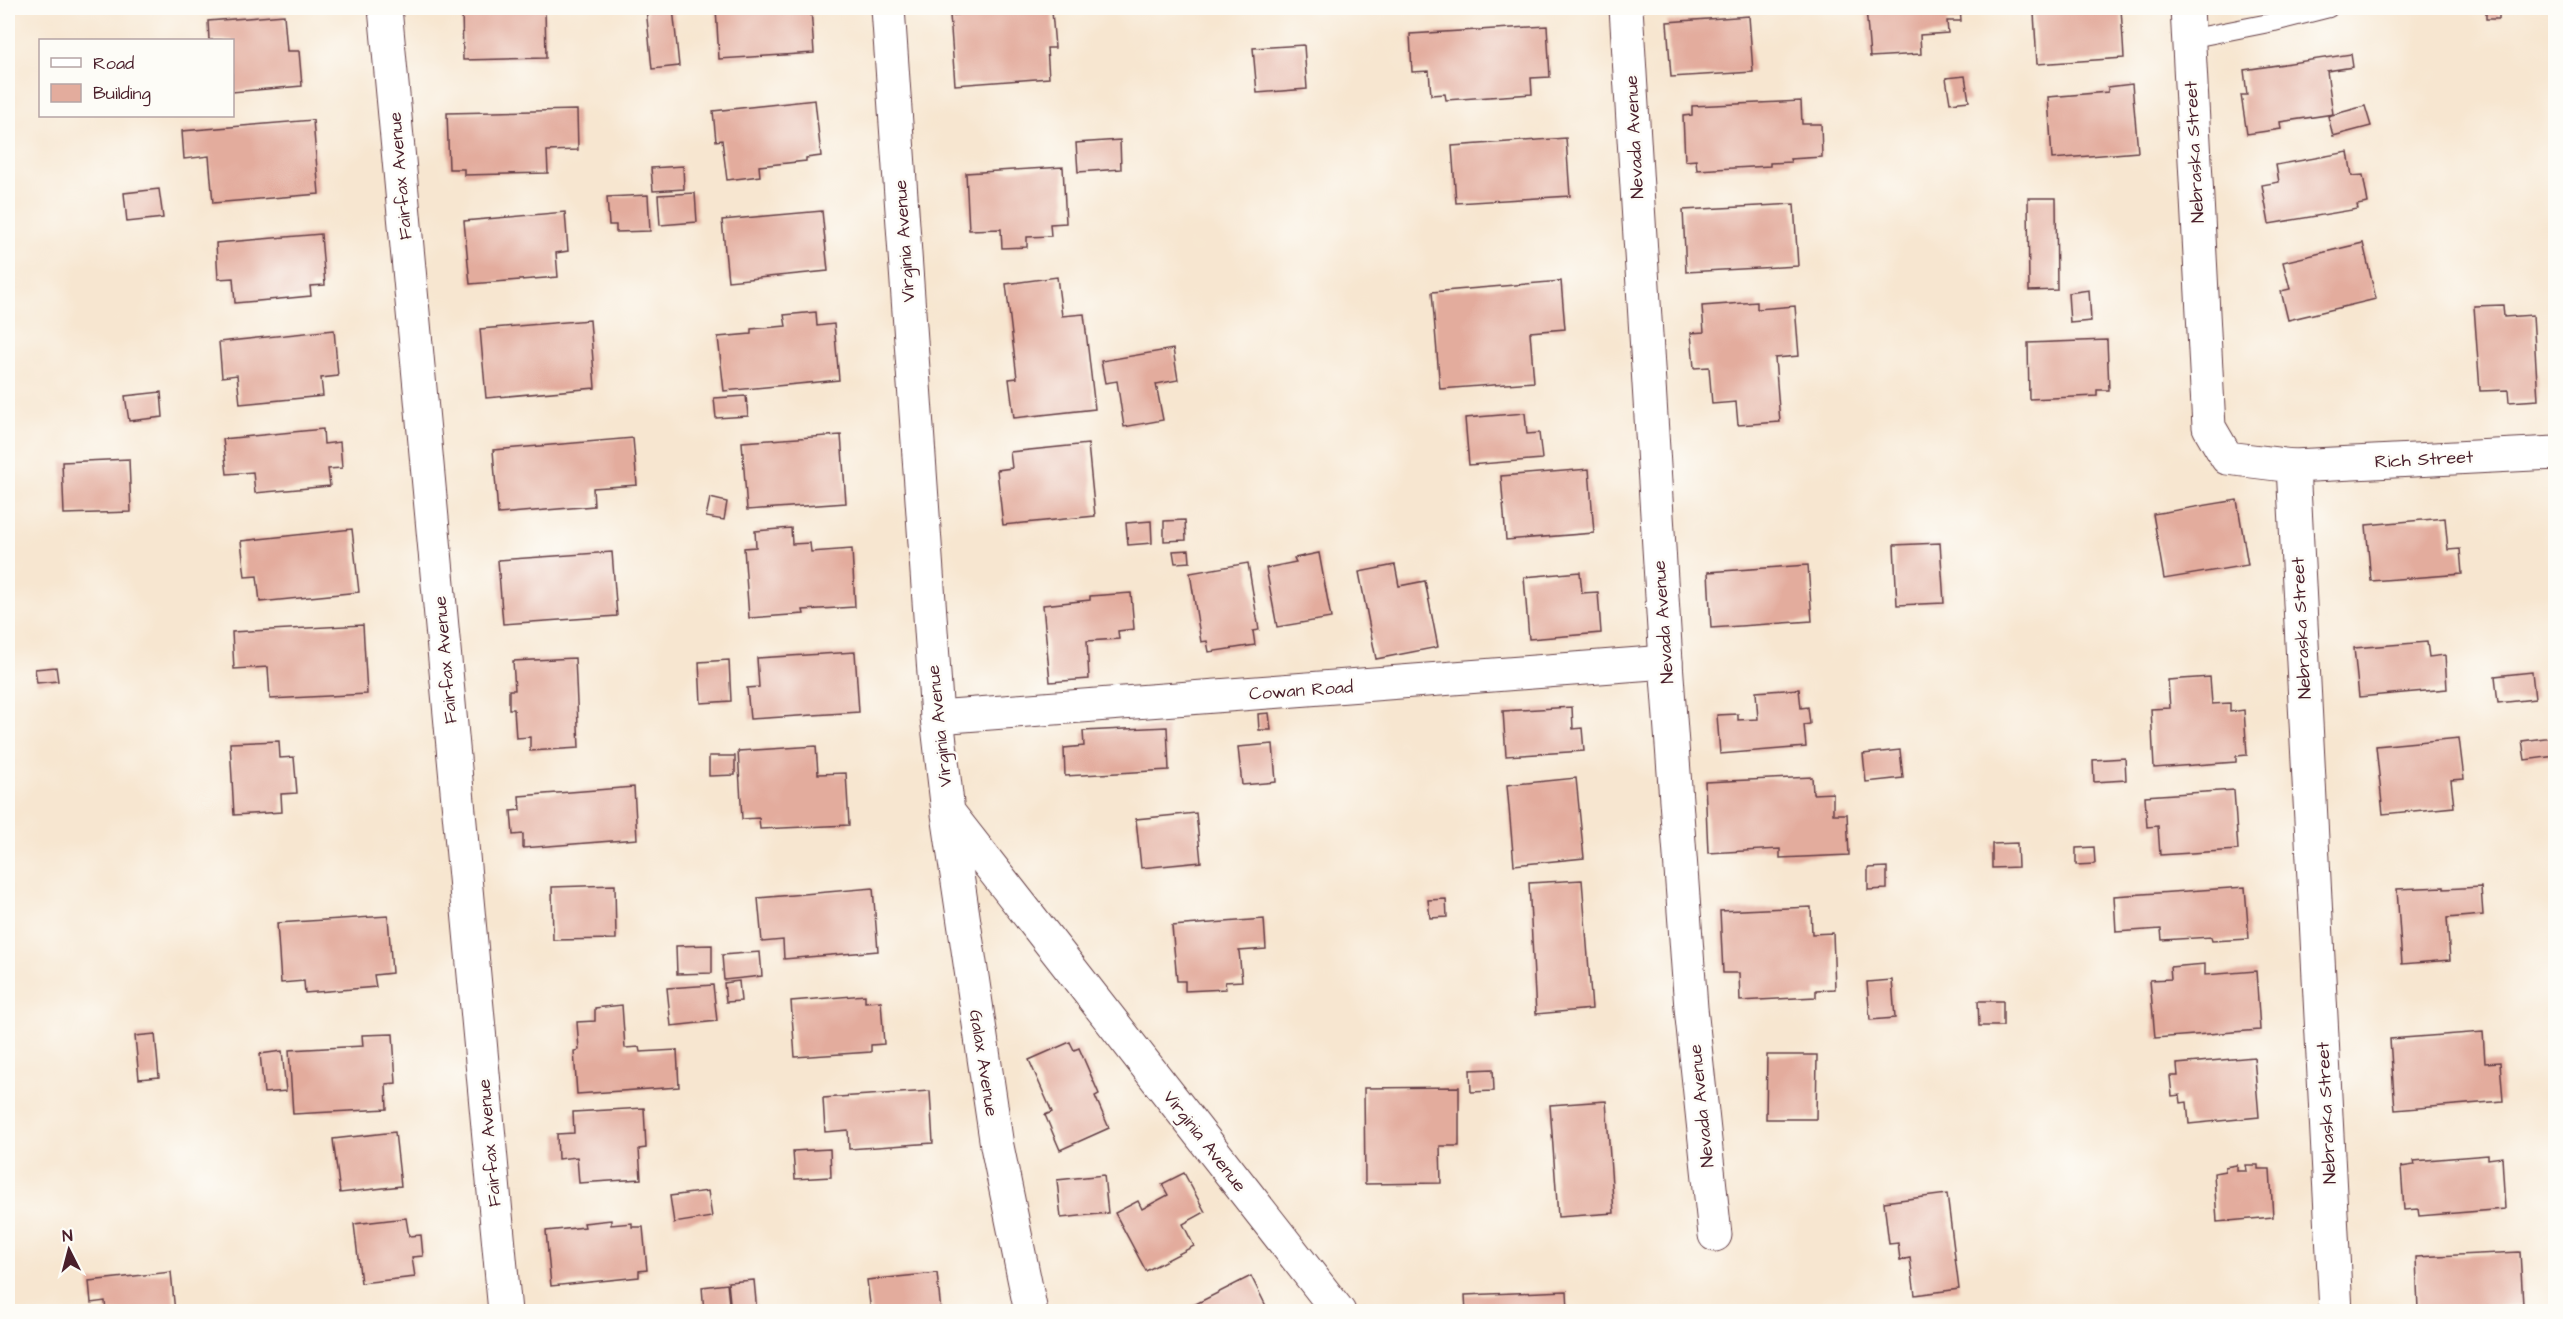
<svg xmlns="http://www.w3.org/2000/svg" width="2563" height="1319" font-family="'Architects Daughter',sans-serif">
<rect width="100%" height="100%" fill="#fdfcf7"/>
<filter id="ink" filterUnits="userSpaceOnUse"><feTurbulence type="fractalNoise" baseFrequency=".0167" numOctaves="2"/><feDisplacementMap in="SourceGraphic" scale="12" xChannelSelector="R" yChannelSelector="G"/><feConvolveMatrix kernelMatrix="1 2 1 2 8 2 1 2 1" color-interpolation-filters="sRGB"/></filter>
<filter id="wash" filterUnits="userSpaceOnUse"><feTurbulence type="fractalNoise" baseFrequency=".008" numOctaves="4" result="noise"/><feDisplacementMap in="SourceGraphic" scale="24" xChannelSelector="R" yChannelSelector="G"/><feGaussianBlur stdDeviation="1.35" result="paint"/><feColorMatrix in="noise" values="0 0 0 0 0 0 0 0 0 0 0 0 0 0 0 0 0 1.4 0 .05"/><feComposite in="paint" operator="in"/></filter>
<g filter="url(#wash)">
<rect width="100%" height="100%" fill="#f7e6d0"/>
<g id="blocks">
<g fill="#e3ac9d">
<polygon points="462,8 545,8 546,58 463,60"/>
<polygon points="646,8 673,8 679,66 652,69"/>
<polygon points="716,8 811,8 814,53 719,59"/>
<polygon points="1866,8 1960,8 1961,21 1947,21 1948,33 1920,35 1921,54 1870,57"/>
<polygon points="2045,8 2121,8 2124,58 2037,64 2034,13 2045,13"/>
<rect x="2486" y="8" width="13" height="11"/>
<polygon points="1034,9 1034,13 1052,11 1055,48 1047,48 1049,78 955,85 950,15"/>
<polygon points="284,15 287,51 299,51 302,86 232,92 232,40 209,40 208,21"/>
<polygon points="1749,16 1753,72 1671,77 1667,22"/>
<polygon points="1547,26 1550,77 1531,78 1532,94 1446,100 1445,94 1431,95 1429,71 1412,72 1410,34"/>
<polygon points="1304,45 1307,89 1257,93 1253,48"/>
<polygon points="2351,54 2353,67 2327,71 2333,114 2280,122 2281,129 2247,134 2241,95 2247,95 2244,70"/>
<polygon points="1965,76 1969,101 1950,103 1946,78"/>
<polygon points="2132,84 2138,152 2052,159 2048,97 2108,92 2108,87"/>
<polygon points="815,100 821,156 806,158 806,161 759,166 760,176 727,180 722,140 716,141 713,111"/>
<polygon points="1801,101 1802,124 1821,124 1822,157 1790,159 1791,162 1770,163 1770,166 1697,170 1696,160 1685,161 1683,116 1692,115 1692,106"/>
<polygon points="2365,106 2371,126 2333,136 2328,116"/>
<polygon points="577,110 578,150 547,151 548,173 464,175 464,169 449,169 447,113"/>
<polygon points="313,120 319,194 213,203 209,156 184,159 182,131"/>
<polygon points="1566,138 1570,196 1456,203 1452,146"/>
<polygon points="1120,140 1121,169 1078,172 1076,143"/>
<polygon points="2348,152 2352,176 2363,175 2368,203 2357,205 2358,209 2269,224 2262,185 2279,182 2276,165"/>
<polygon points="683,166 684,189 653,191 651,168"/>
<polygon points="1063,167 1066,223 1050,224 1051,236 1027,237 1027,247 1002,248 1001,229 969,230 966,173"/>
<polygon points="159,189 163,218 127,222 124,193"/>
<polygon points="695,193 697,222 660,225 658,195"/>
<polygon points="648,195 650,231 616,232 616,225 609,225 607,197"/>
<polygon points="2028,198 2056,198 2057,290 2029,291"/>
<polygon points="1794,204 1798,266 1686,272 1683,210"/>
<polygon points="822,211 828,271 728,281 722,220"/>
<polygon points="565,212 568,251 556,253 558,277 470,284 464,221"/>
<polygon points="321,234 325,285 310,286 311,296 235,303 233,278 218,279 216,243"/>
<polygon points="2363,243 2376,299 2288,320 2281,291 2290,289 2283,262"/>
<polygon points="1057,277 1062,316 1084,314 1095,409 1014,418 1009,379 1017,378 1006,284"/>
<polygon points="1561,281 1565,329 1530,332 1534,382 1440,389 1432,292"/>
<polygon points="2089,290 2091,321 2070,323 2068,293"/>
<polygon points="1757,302 1757,309 1795,306 1799,356 1775,358 1780,422 1738,425 1736,402 1712,404 1709,367 1694,368 1691,333 1704,332 1702,306"/>
<polygon points="2503,305 2504,317 2533,315 2538,400 2509,402 2508,390 2480,391 2474,306"/>
<polygon points="816,312 817,326 834,324 839,380 724,391 718,337 751,334 751,329 786,326 784,315"/>
<polygon points="590,320 595,388 486,398 480,329"/>
<polygon points="334,330 338,376 321,378 323,396 240,404 237,375 222,377 219,342"/>
<polygon points="2107,340 2109,390 2097,390 2097,396 2029,399 2028,343"/>
<polygon points="1173,349 1178,380 1156,384 1163,420 1124,427 1117,381 1105,383 1101,361"/>
<polygon points="161,392 163,417 129,421 125,396"/>
<polygon points="746,396 748,416 716,418 714,398"/>
<polygon points="1525,413 1527,434 1539,433 1542,459 1469,465 1465,418"/>
<polygon points="323,429 324,444 340,442 342,468 328,469 330,486 255,493 253,472 227,474 223,439"/>
<polygon points="841,435 846,503 747,510 742,442"/>
<polygon points="633,438 637,485 593,488 594,506 498,514 493,450"/>
<polygon points="1088,444 1095,516 1003,525 997,470 1012,468 1010,452"/>
<polygon points="129,459 131,512 64,514 62,462"/>
<polygon points="1589,469 1594,533 1506,540 1501,476"/>
<polygon points="710,498 727,502 724,520 706,517"/>
<polygon points="2237,500 2248,565 2164,579 2153,514"/>
<polygon points="2445,518 2448,550 2460,549 2462,574 2371,581 2366,525"/>
<polygon points="1185,520 1186,540 1164,541 1164,521"/>
<polygon points="1151,521 1152,543 1128,545 1126,523"/>
<polygon points="791,528 792,544 810,543 811,552 852,549 855,607 803,610 804,614 749,618 744,548 756,547 755,531"/>
<polygon points="352,529 359,592 260,602 257,576 245,577 241,541"/>
<polygon points="1940,543 1944,603 1897,605 1894,545"/>
<polygon points="1189,550 1190,562 1175,563 1173,551"/>
<polygon points="612,552 617,616 503,624 498,560"/>
<polygon points="1319,553 1331,618 1277,627 1266,568 1296,562 1294,558"/>
<polygon points="1248,563 1259,630 1253,631 1255,645 1209,652 1207,641 1201,642 1190,573"/>
<polygon points="1395,565 1399,586 1425,581 1438,647 1376,659 1359,572"/>
<polygon points="1808,565 1812,621 1711,628 1708,572"/>
<polygon points="1580,572 1582,593 1598,592 1601,633 1529,639 1524,577"/>
<polygon points="1131,593 1134,629 1118,631 1119,639 1087,641 1089,679 1050,682 1043,605 1090,600 1090,596"/>
<polygon points="363,625 367,694 270,699 268,667 234,669 232,632"/>
<polygon points="2427,642 2429,657 2445,655 2447,689 2359,697 2354,648"/>
<polygon points="855,652 859,712 750,719 747,688 759,687 757,658"/>
<polygon points="575,658 579,748 530,751 530,737 516,738 514,709 509,709 509,690 515,690 513,661"/>
<polygon points="729,660 731,701 701,703 699,662"/>
<polygon points="56,667 58,681 37,683 35,669"/>
<polygon points="2532,672 2535,699 2498,703 2495,676"/>
<polygon points="2210,677 2212,704 2230,703 2230,712 2244,710 2247,755 2236,756 2236,762 2154,768 2151,709 2170,708 2168,680"/>
<polygon points="1799,689 1801,708 1808,707 1810,724 1804,725 1806,747 1720,754 1717,715 1738,714 1738,720 1758,719 1756,692"/>
<polygon points="1572,707 1573,729 1582,728 1584,751 1506,756 1503,711"/>
<polygon points="1269,713 1271,730 1259,730 1258,714"/>
<polygon points="1167,727 1169,770 1065,776 1064,748 1084,746 1083,731"/>
<polygon points="2553,737 2555,756 2525,760 2522,741"/>
<polygon points="2459,738 2464,779 2451,780 2454,807 2383,814 2376,746"/>
<polygon points="279,741 280,758 294,757 297,793 281,794 282,812 234,815 230,743"/>
<polygon points="1273,744 1276,782 1242,785 1238,747"/>
<polygon points="816,746 818,774 846,773 849,825 760,829 759,818 742,819 738,751"/>
<polygon points="1900,750 1903,778 1866,782 1863,754"/>
<polygon points="709,756 735,756 735,775 709,776"/>
<polygon points="2125,758 2126,780 2094,782 2093,760"/>
<polygon points="1812,777 1813,794 1833,793 1833,814 1847,814 1849,855 1780,858 1780,849 1708,853 1705,782"/>
<polygon points="1576,778 1584,858 1514,865 1507,785"/>
<polygon points="634,787 637,839 523,848 523,834 513,835 511,811 520,810 519,796"/>
<polygon points="2234,790 2238,850 2160,855 2158,826 2147,827 2145,796"/>
<polygon points="1196,813 1201,862 1141,868 1136,819"/>
<polygon points="2017,843 2018,867 1992,868 1992,844"/>
<polygon points="2094,847 2095,864 2076,865 2076,848"/>
<polygon points="1887,867 1887,889 1868,890 1868,868"/>
<polygon points="1582,880 1592,1009 1536,1014 1529,883"/>
<polygon points="615,885 616,939 553,940 552,887"/>
<polygon points="2245,887 2249,939 2212,941 2211,937 2162,940 2161,929 2116,932 2114,896"/>
<polygon points="2444,887 2444,889 2481,887 2483,915 2447,918 2450,960 2402,964 2397,889"/>
<polygon points="873,888 878,951 784,959 783,940 762,942 758,898"/>
<polygon points="1446,899 1447,917 1430,918 1428,900"/>
<polygon points="1811,907 1812,934 1833,933 1835,989 1816,990 1816,997 1740,1001 1739,973 1723,973 1720,911"/>
<polygon points="388,916 392,973 374,975 376,987 305,993 304,981 281,983 277,923"/>
<polygon points="1264,919 1266,949 1239,951 1242,981 1225,982 1226,989 1185,991 1185,981 1177,981 1172,926"/>
<polygon points="712,945 712,973 677,974 676,946"/>
<polygon points="760,952 762,976 724,980 722,955"/>
<polygon points="2205,964 2205,975 2256,971 2260,1030 2155,1038 2150,980 2171,979 2170,967"/>
<polygon points="1892,980 1895,1018 1870,1020 1867,982"/>
<polygon points="739,981 741,1001 726,1002 724,983"/>
<polygon points="713,985 717,1021 671,1026 667,988"/>
<polygon points="865,995 865,1002 881,1001 884,1044 871,1045 871,1052 795,1057 791,1001"/>
<polygon points="1978,1001 2003,1001 2003,1026 1979,1026"/>
<polygon points="622,1005 625,1048 639,1047 640,1052 677,1050 679,1087 577,1094 574,1051 579,1050 577,1022 595,1021 595,1008"/>
<polygon points="2483,1032 2485,1063 2500,1062 2503,1101 2395,1110 2390,1039"/>
<polygon points="155,1034 159,1077 139,1079 135,1036"/>
<polygon points="393,1034 396,1083 386,1084 387,1109 293,1114 289,1050 363,1046 362,1035"/>
<polygon points="1070,1042 1074,1050 1079,1048 1099,1094 1095,1096 1109,1128 1060,1150 1045,1115 1052,1112 1029,1060"/>
<polygon points="282,1051 286,1091 264,1093 260,1054"/>
<polygon points="1767,1055 1817,1055 1816,1119 1766,1119"/>
<polygon points="2254,1057 2259,1117 2189,1124 2187,1102 2181,1103 2180,1095 2172,1096 2170,1076 2178,1076 2177,1064"/>
<polygon points="1493,1069 1494,1091 1471,1092 1470,1070"/>
<polygon points="1459,1087 1459,1146 1440,1146 1441,1183 1365,1184 1364,1088"/>
<polygon points="930,1091 933,1143 849,1149 848,1130 825,1132 823,1098"/>
<polygon points="1606,1101 1614,1213 1558,1217 1550,1105"/>
<polygon points="644,1108 646,1148 639,1149 641,1179 579,1183 577,1157 558,1159 557,1134 574,1133 573,1112"/>
<polygon points="395,1132 401,1186 340,1193 333,1139"/>
<polygon points="830,1149 831,1177 795,1179 793,1151"/>
<polygon points="2488,1155 2488,1159 2502,1157 2505,1209 2419,1216 2418,1209 2404,1210 2401,1167 2415,1165 2414,1161"/>
<polygon points="2237,1165 2237,1171 2247,1171 2246,1165 2258,1165 2258,1169 2270,1169 2273,1217 2217,1222 2214,1173 2225,1171 2225,1167"/>
<polygon points="1184,1173 1205,1212 1183,1224 1194,1246 1146,1271 1115,1213 1138,1201 1142,1209 1168,1195 1162,1184"/>
<polygon points="1104,1175 1108,1213 1061,1218 1057,1180"/>
<polygon points="708,1191 712,1217 674,1223 670,1196"/>
<polygon points="1947,1194 1959,1289 1915,1295 1910,1258 1900,1260 1898,1243 1889,1244 1884,1202"/>
<polygon points="406,1218 409,1236 421,1235 423,1256 412,1257 415,1277 361,1283 354,1224"/>
<polygon points="611,1220 611,1225 632,1223 632,1227 643,1227 647,1270 639,1271 639,1277 551,1286 546,1231 585,1227 584,1223"/>
<polygon points="2520,1252 2523,1305 2418,1310 2416,1257"/>
<polygon points="171,1272 175,1312 106,1312 105,1301 91,1303 89,1281"/>
<polygon points="937,1273 941,1312 871,1312 867,1280"/>
<polygon points="1251,1276 1269,1312 1180,1312"/>
<polygon points="754,1280 757,1312 731,1312 728,1282"/>
<polygon points="727,1284 730,1312 704,1312 702,1287"/>
<polygon points="1567,1291 1568,1312 1466,1312 1465,1295"/>
</g>
</g>
</g>
<g filter="url(#ink)">
<use href="#blocks" fill-opacity="0" stroke="#643d44" stroke-width="1.5"/>
<g fill="none" stroke-linecap="round" stroke-linejoin="round">
<defs>
<polyline id="lane" points="2188,39 2274,22 2329,8"/>
<g id="street">
<polyline points="385,8 505,1312"/>
<polyline points="888,8 937,717 948,812 1339,1312"/>
<polyline points="1626,8 1666,662 1691,1008 1715,1235"/>
<polyline points="2187,8 2209,427 2227,458 2293,466 2336,1312"/>
<polyline points="2293,466 2556,453"/>
<polyline points="937,717 1666,662"/>
<polyline points="948,814 997,1146 1031,1312"/>
</g>
</defs>
<use href="#lane" stroke="#643d44" stroke-width="20"/>
<use href="#street" stroke="#643d44" stroke-width="35"/>
<use href="#lane" stroke="#fff" stroke-width="18"/>
<use href="#street" stroke="#fff" stroke-width="33"/>
</g>
</g>
<g text-anchor="middle" stroke-width="5" stroke-linejoin="round" paint-order="stroke">
<g font-size="18" fill="#4a1f2b" stroke="#fdfcf7">
<text transform="translate(1634 137) rotate(-93)" y="6">Nevada Avenue</text>
<text transform="translate(2194 152) rotate(-93)" y="6">Nebraska Street</text>
<text transform="translate(400 176) rotate(-95)" y="6">Fairfax Avenue</text>
<text transform="translate(904 241) rotate(-94)" y="6">Virginia Avenue</text>
<text transform="translate(2424 459) rotate(-3)" y="6">Rich Street</text>
<text transform="translate(1663 622) rotate(-94)" y="6">Nevada Avenue</text>
<text transform="translate(2301 628) rotate(-93)" y="6">Nebraska Street</text>
<text transform="translate(445 660) rotate(-95)" y="6">Fairfax Avenue</text>
<text transform="translate(1301 690) rotate(-4)" y="6">Cowan Road</text>
<text transform="translate(939 726) rotate(-96)" y="6">Virginia Avenue</text>
<text transform="translate(984 1063) rotate(81)" y="6">Galax Avenue</text>
<text transform="translate(1701 1106) rotate(-96)" y="6">Nevada Avenue</text>
<text transform="translate(2326 1113) rotate(-93)" y="6">Nebraska Street</text>
<text transform="translate(1205 1141) rotate(52)" y="6">Virginia Avenue</text>
<text transform="translate(489 1143) rotate(-95)" y="6">Fairfax Avenue</text>
</g>
</g>
<rect width="2563" height="1319" fill="none" stroke="#fdfcf7" stroke-width="30"/>
<rect x="39" y="39" width="195" height="78" fill="#fdfcf7" stroke="#b5a4a5" stroke-width="1.5"/>
<rect x="51" y="58" width="30" height="9" fill="#ffffff" stroke="#b5a4a5" stroke-width="1.5"/>
<text x="93" y="69" font-size="18" fill="#4a1f2b">Road</text>
<rect x="51" y="84" width="30" height="18" fill="#e3ac9d" stroke="#b5a4a5" stroke-width="1.5"/>
<text x="93" y="99" font-size="18" fill="#4a1f2b">Building</text>
<g transform="translate(69 1250) rotate(354)" stroke="#fdfcf7" stroke-width="4.5" paint-order="stroke">
<path d="M0-4.5L10 22L0 15L-10 22Z" fill="#4a1f2b"/>
<text y="-9" font-size="16" font-weight="bold" text-anchor="middle" fill="#4a1f2b">N</text>
</g>
</svg>
